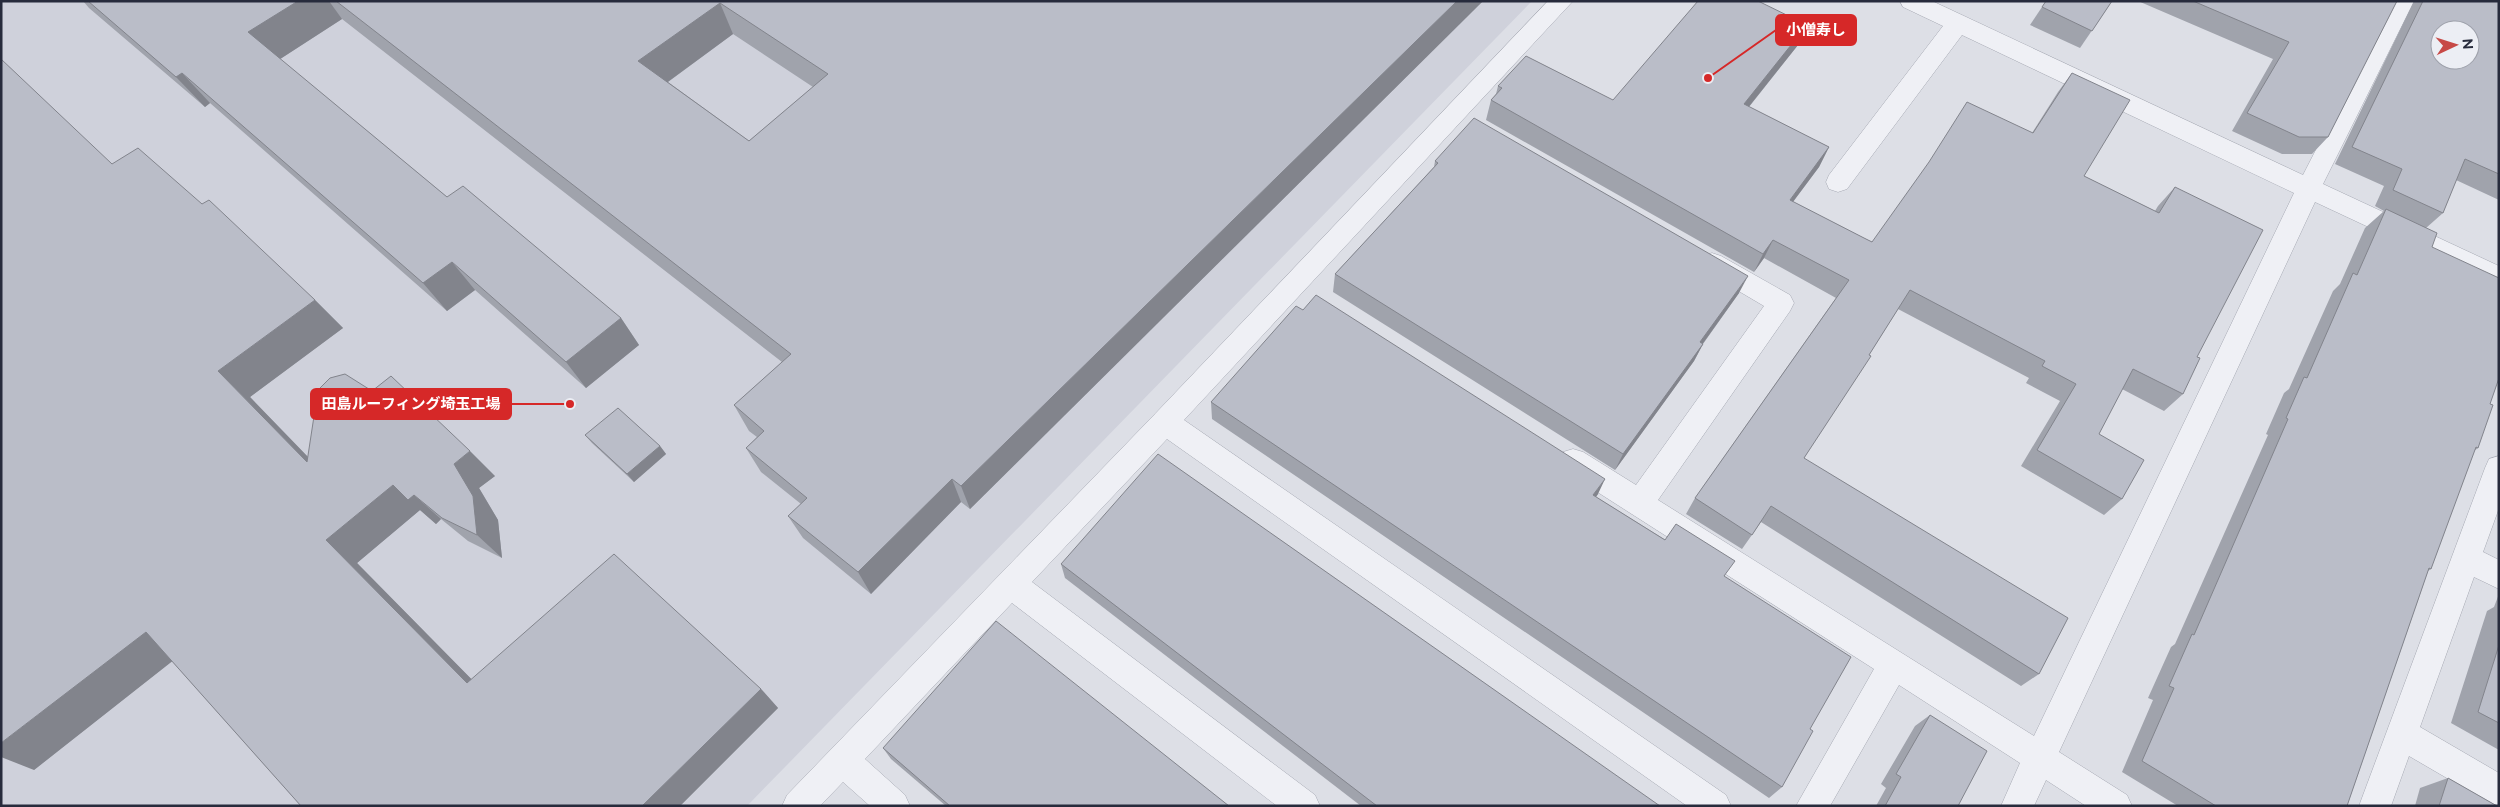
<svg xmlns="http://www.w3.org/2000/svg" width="2500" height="807" font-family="Raleway,'Noto Sans JP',sans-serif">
<rect width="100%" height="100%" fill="#dddfe6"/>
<polygon fill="#cfd1db" points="1,1 1532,1 747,806 1,806"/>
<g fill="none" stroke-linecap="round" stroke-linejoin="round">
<defs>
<g id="minor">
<polygon points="1548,1 1573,1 1184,420 1726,795 1731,806 1687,806 1167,439 1032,582 1315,795 1320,806 1277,806 1012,603 865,759 905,795 910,806 870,806 843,782 820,806 782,806 787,795 1155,414"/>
<polygon points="1900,1 1932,1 2303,175 2392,1 2414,1 2323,184 2499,266 2499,288 2315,202 2059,752 2127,795 2132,806 2086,806 2046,780 2034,806 2001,806 2020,763 1899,685 1830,806 1796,806 1874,669 1563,470 1559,461 1563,452 1573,449 1583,452 1636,485 1764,306 1703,270 1699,263 1703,256 1712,253 1721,256 1790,295 1794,303 1790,311 1658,500 2034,736 2294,193 1962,35 1847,189 1838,192 1829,189 1826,182 1829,175 1943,26 1903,7"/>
<polygon points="2499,456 2499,508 2483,552 2499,560 2499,589 2474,577 2420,727 2499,773 2499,806 2488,802 2409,756 2391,806 2359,806 2485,468 2489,459"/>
</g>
</defs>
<use href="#minor" stroke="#a6a9b3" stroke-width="1"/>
<use href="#minor" fill="#eff0f5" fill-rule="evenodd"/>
</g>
<g fill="#a0a3ac" fill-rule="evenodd">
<path d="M83 1H1483L970 509 961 502 871 594 803 538 788 516 801 504 761 472 746 448 757 437 749 431 734 405 782 362 342 19 280 59 447 197 621 318 639 345 586 388 475 290 447 311 210 103 205 107 89 8ZM733 34 813 87 749 141 668 82Z"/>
<polygon points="2112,1 2080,48 2030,25 2042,7"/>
<polygon points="2138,1 2397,1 2328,137 2312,154 2282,154 2232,131 2273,59"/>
<polygon points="2414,1 2499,1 2499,200 2456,180 2443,213 2426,228 2432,247 2490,404 2478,448 2474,451 2431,569 2428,571 2347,806 2178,806 2122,772 2153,700 2148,698 2171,647 2175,644 2268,435 2266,434 2284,393 2289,389 2333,291 2340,284 2365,228 2384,211 2375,206 2384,186 2335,164"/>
<polygon points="1798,45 1749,107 1829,147 1819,167 1793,202 1864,238 1872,242 2032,133 2058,92 2072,73 2084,176 2155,211 2158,206 2175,187 2197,357 2183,394 2164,411 2122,389 2099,434 2122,499 2104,515 2021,466 2060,401 2026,383 2029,378 1898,309 1804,458 2039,674 2021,686 1761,522 1742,549 1686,514 1695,498 1836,298 1764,258 1754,272 1486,120 1491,100 1496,94 1498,86 1613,100"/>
<polygon points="1435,161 1739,293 1703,344 1694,361 1615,470 1333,292 1335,274 1434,167"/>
<polygon points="112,164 202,204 315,300 343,328 250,397 308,457 495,476 479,488 498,520 502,558 468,541 441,519 436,524 420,510 357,563 471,679 761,689 778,708 680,806 301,806 172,661 34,770"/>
<polygon points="1303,310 1598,494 1596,497 1724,576 1810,729 1782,787 1769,798 1212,419 1211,402"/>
<polygon points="585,435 660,446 666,454 634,482 592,443"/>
<polygon points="1061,564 1660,806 1361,806 1065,578"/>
<polygon points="2499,594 2499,750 2451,723 2487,611 2494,607"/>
<polygon points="1930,715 1958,806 1876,806 1886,788 1881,784 1915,726"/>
<polygon points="883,748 1229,806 946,806 891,759"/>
<polygon points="2448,778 2497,806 2415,806 2420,788"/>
</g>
<g fill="#82848c">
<polygon points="298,1 329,1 342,19 274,63 248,32"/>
<polygon points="1457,1 1483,1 970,509 961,486"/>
<polygon points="720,3 733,34 654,92 638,61"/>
<polygon points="1807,25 1798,45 1735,124 1744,104"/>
<polygon points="182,73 210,103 205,107 176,77"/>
<polygon points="1829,147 1819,167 1780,219 1790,200"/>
<polygon points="1773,240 1764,258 1754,272 1763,254"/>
<polygon points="452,262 475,290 447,311 423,283"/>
<polygon points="1748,276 1739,293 1691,360 1700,342"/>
<polygon points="315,300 343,328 250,397 337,487 307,462 218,371"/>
<polygon points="621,318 639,345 586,388 566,362"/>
<polygon points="1703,344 1694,361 1615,470 1623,454"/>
<polygon points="660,446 666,454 634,482 627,474"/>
<polygon points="470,451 495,476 479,488 498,520 502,558 477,535 454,464"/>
<polygon points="952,479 961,502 871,594 858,572"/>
<polygon points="1605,479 1598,494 1586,510 1593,495"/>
<polygon points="393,485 414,495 441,519 436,524 420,510 357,563 494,702 467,683 326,540"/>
<polygon points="146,632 184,652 34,770 1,757 1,743"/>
<polygon points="761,689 778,708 680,806 642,806"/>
</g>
<g fill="#babdc8" stroke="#82848c" fill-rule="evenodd">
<polygon points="88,1 298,1 248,32 447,197 463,186 621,318 566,362 452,262 423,283 182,73 176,77"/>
<path d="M336 1H1457L961 486 952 479 858 572 788 516 807 498 746 448 764 431 734 405 791 354ZM720 3 828 74 749 141 638 61Z"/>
<polygon points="1698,1 1758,1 1807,25 1744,104 1829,147 1790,200 1864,238 1872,242 1929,162 1967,102 2033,133 2072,73 2130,100 2084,176 2159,213 2175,187 2263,230 2197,357 2200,358 2183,394 2133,369 2099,434 2144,460 2122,499 2037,450 2076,384 2042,366 2045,361 1910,290 1869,355 1871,356 1804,458 2068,618 2039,674 1771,506 1752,535 1695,498 1849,280 1773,240 1763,254 1491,100 1502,88 1498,86 1526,56 1613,100"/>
<polygon points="2046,1 2112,1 2092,31 2042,7"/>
<polygon points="2193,1 2397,1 2328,137 2299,137 2247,113 2289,42"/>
<path d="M2423 1H2499V174L2465 159 2443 213 2393 190 2402 169 2352 147ZM2440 30H2470V60H2440Z"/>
<polygon points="1,59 112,164 138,148 202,204 209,200 315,300 218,371 307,462 318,390 330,378 345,374 372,391 391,376 470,451 454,464 473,496 477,535 442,518 414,495 408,500 393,485 326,540 467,683 614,554 761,689 642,806 301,806 146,632 1,743"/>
<polygon points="1474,118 1748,276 1700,342 1703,344 1623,454 1335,274 1438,163 1435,161"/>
<polygon points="2386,209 2437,233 2432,247 2499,278 2499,378 2490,404 2493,405 2478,448 2476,447 2431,569 2429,568 2347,806 2216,806 2142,761 2174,688 2169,686 2192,634 2194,635 2288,419 2286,418 2304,377 2307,378 2353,273 2357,275"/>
<polygon points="1316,295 1605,479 1593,495 1665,540 1676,524 1735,561 1724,576 1851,657 1810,729 1813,731 1782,787 1211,402 1296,306 1303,310"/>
<polygon points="618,408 660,446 627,474 585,435"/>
<polygon points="1158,454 1660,806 1377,806 1061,564"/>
<polygon points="996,621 1229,806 950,806 883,748"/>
<polygon points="2499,645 2499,723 2478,712"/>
<polygon points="1930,715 1987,751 1958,806 1885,806 1901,777 1896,774"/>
<polygon points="2448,778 2497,806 2439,806"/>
</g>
<path fill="none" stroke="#d62828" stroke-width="2" d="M1708 78L1776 30M570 404L511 404"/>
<g fill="#d62828" stroke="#eceef4" stroke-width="2">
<circle cx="1708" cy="78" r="5"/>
<circle cx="570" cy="404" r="5"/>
</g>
<g fill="#d62828" stroke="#d62828" stroke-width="2">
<rect x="1776" y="15" width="80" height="30" rx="5"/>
<rect x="311" y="389" width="200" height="30" rx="5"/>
</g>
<g font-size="15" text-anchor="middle" font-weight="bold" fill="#fff">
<text x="1816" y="35">小僧寿し</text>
<text x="411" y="409">田島ルーフィング埼玉工場</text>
</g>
<rect width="2500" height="807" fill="none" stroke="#272b3c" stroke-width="5"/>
<g transform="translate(2455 45) rotate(86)"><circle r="24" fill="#eceef4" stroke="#9da0aa"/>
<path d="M0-4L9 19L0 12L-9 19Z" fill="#c74946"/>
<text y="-8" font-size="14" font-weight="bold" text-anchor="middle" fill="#272b3c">N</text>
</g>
</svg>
